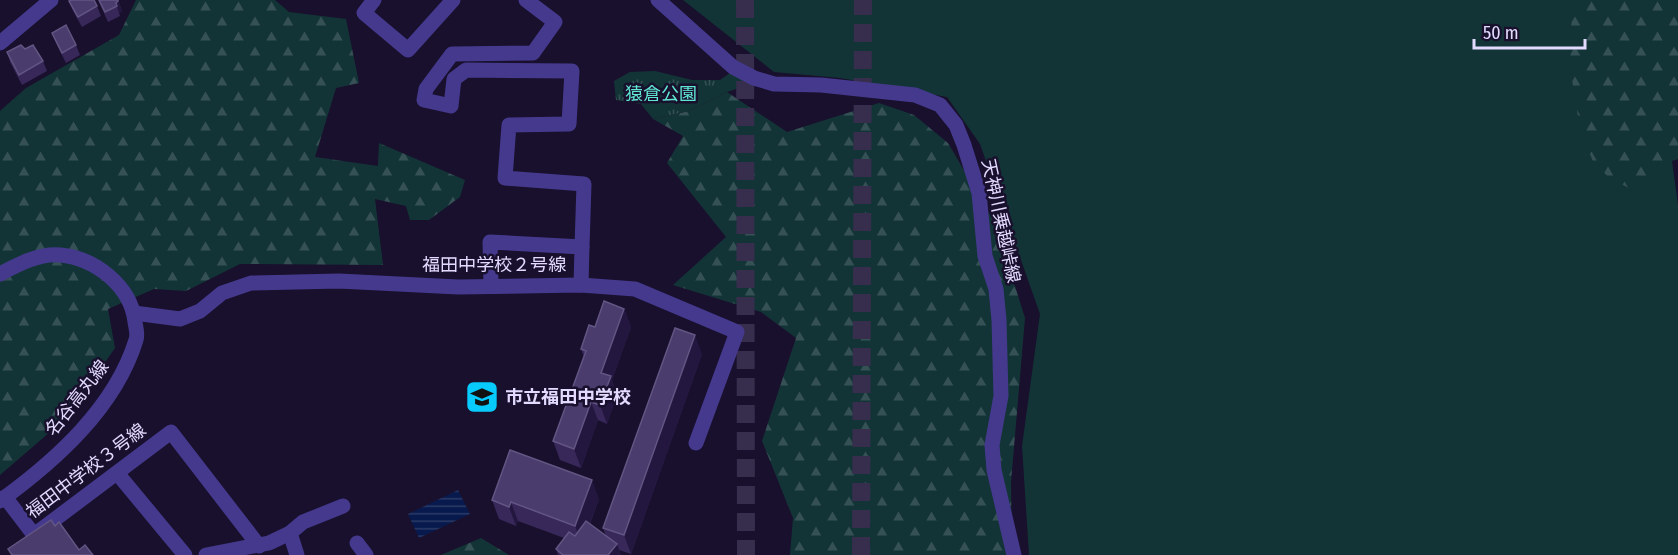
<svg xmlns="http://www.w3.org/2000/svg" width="1678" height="555" font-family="'Fira Sans Condensed','Noto Sans JP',sans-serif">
<defs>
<pattern id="forest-firs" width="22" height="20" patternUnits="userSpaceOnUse" patternTransform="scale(1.5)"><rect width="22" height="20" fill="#133437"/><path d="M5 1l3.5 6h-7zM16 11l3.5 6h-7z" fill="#355155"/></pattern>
<pattern id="park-tufts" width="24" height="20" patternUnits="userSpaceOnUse" patternTransform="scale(1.5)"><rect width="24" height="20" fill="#133437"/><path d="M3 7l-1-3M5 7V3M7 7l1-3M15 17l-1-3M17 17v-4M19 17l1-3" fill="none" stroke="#355155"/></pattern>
<pattern id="water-rules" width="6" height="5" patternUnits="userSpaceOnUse" patternTransform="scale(1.5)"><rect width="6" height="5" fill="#081a4d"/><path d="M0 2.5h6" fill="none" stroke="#2c3b68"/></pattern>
</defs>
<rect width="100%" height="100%" fill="#18102c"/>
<polygon fill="#133437" points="683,0 1678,0 1678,159 1672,161 1678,205 1678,555 1029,555 1022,446 1040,314 980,144 947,97 840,78 774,72"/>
<g fill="url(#forest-firs)">
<polygon points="136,0 275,0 289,12 346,19 359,83 336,88 315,157 378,166 379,143 465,180 460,197 429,220 410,220 406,206 375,199 383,265 240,264 186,291 154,289 108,309 115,348 65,419 0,475 0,111 26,88 119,35"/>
<polygon points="1572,0 1678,0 1678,159 1672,160 1643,195 1611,179 1594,164 1580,129 1570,67"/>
<polygon points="727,92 787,132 879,103 914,115 948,143 996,225 1025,318 1011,482 1012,555 790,555 793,518 762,441 796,338 761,312 673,285 726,237 667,163 683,136 653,119 689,111"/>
<polygon points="481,538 509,555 441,555"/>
</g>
<polygon fill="url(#park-tufts)" points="655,71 692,80 720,80 733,71 754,83 727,92 689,111 653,119 641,104 616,100 614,81 630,72"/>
<polygon fill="url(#water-rules)" points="458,490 470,514 419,538 408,514"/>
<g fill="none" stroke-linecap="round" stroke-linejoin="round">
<g stroke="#362e4c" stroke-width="18" stroke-dasharray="18 9" stroke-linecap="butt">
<polyline points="745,0 746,555"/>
<polyline points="861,555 863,0"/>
</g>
<g stroke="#45398e" stroke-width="15">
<polyline points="374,0 364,13 408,50 453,0"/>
<polyline points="526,0 555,22 533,53 452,54 426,89 424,100 451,106 454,79 466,70 572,71 569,124 509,125 505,178 584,184 582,247"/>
<polyline points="658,0 733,67 754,78 774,84 821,85 915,95 940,105 956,125 964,145 979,193 985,256 996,289 999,320 1001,396 992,445 994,470 1014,555"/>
<polyline points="0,43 51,0"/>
<path d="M0 274C17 265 39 253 60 255 95 258 131 286 135 322 136 328 138 335 136 340 115 408 55 461 0 501"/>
<polyline points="491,286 490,242 582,247 581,285"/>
<polyline points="134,313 180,319 200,311 222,293 251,283 339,281 458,287 581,285 635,289 737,332 696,443"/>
<polyline points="117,473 185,555"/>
<polyline points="5,497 34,535 171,432 259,546"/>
<polyline points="290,533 297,555"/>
<polyline points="357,543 366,555"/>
<polyline points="206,555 269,543 290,533 303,522 343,506"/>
</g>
</g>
<g fill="#38285a">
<polygon points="98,0 118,0 122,11 119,13 120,16 108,22"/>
<polygon points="69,1 97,6 101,16 82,27 73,11"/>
<polygon points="52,33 76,45 80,55 66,63 56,43"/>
<polygon points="25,49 43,61 47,71 22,85 10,62 7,52"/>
<polygon points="624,309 631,327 612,380 617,395 607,424 598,420 581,468 560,460 553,441 584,357 581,349"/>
<polygon points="702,354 631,554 619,550 621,555 558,555 556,549 564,538 518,521 516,526 499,519 492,500 599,499 590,524 606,536 603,528"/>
</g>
<g fill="#231740">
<polygon points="118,1 122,11 119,13 116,3"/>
<polygon points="624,309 631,327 612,380 617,395 607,424 600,405 601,373"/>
<polygon points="695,335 702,354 631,554 624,535"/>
<polygon points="591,402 598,420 581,468 574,449"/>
<polygon points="592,480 599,499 582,545 575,526"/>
<polygon points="511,502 518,521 516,526 509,507"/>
<polygon points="617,544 621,555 608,555"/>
</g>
<g fill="#4a3c6c" stroke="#625583" stroke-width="1.5">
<polygon points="71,0 94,0 97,6 78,17 69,1"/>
<polygon points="99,0 118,0 118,1 116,3 117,6 105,12"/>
<polygon points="66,25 76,45 62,53 52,33"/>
<polygon points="21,45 25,49 33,45 43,61 19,75 7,52"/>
<polygon points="604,301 624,309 601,373 611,376 600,405 591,402 574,449 553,441 586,351 581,349 589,325 595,327"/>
<polygon points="675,328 695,335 624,535 603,528"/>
<polygon points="510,450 592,480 575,526 511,502 509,507 492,500"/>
<polygon points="51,520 55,526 59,522 79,550 85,545 93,555 12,555 8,549"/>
<polygon points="586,521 617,544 608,555 563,555 556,549 569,532 575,536"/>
</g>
<defs>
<symbol id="school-square" viewBox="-11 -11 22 22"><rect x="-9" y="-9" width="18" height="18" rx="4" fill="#07cbff" stroke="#18102c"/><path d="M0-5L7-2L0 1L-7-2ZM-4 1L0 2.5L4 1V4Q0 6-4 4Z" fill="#111"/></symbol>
</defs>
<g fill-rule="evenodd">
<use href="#school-square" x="463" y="378" width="38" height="38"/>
</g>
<g text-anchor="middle" stroke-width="5" stroke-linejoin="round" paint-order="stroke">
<g font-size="18" fill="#60e7d4" stroke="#18102c">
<text x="661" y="100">猿倉公園</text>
</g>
<g font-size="18" fill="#e3dbff" stroke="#18102c">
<text transform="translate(1001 221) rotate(78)" y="6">天神川乗越峠線</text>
<text x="494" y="271">福田中学校２号線</text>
<text transform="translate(77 398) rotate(-52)" y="6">名谷高丸線</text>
<text transform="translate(86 471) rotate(-37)" y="6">福田中学校３号線</text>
</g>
<g font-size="18" font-weight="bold" fill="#e3dbff" stroke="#18102c" text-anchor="start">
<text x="505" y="403">市立福田中学校</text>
</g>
</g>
<path d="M1474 39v9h111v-9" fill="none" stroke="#e3dbff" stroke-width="3"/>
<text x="1483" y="39" font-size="18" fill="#e3dbff" stroke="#18102c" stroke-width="4.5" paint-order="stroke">50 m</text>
</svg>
